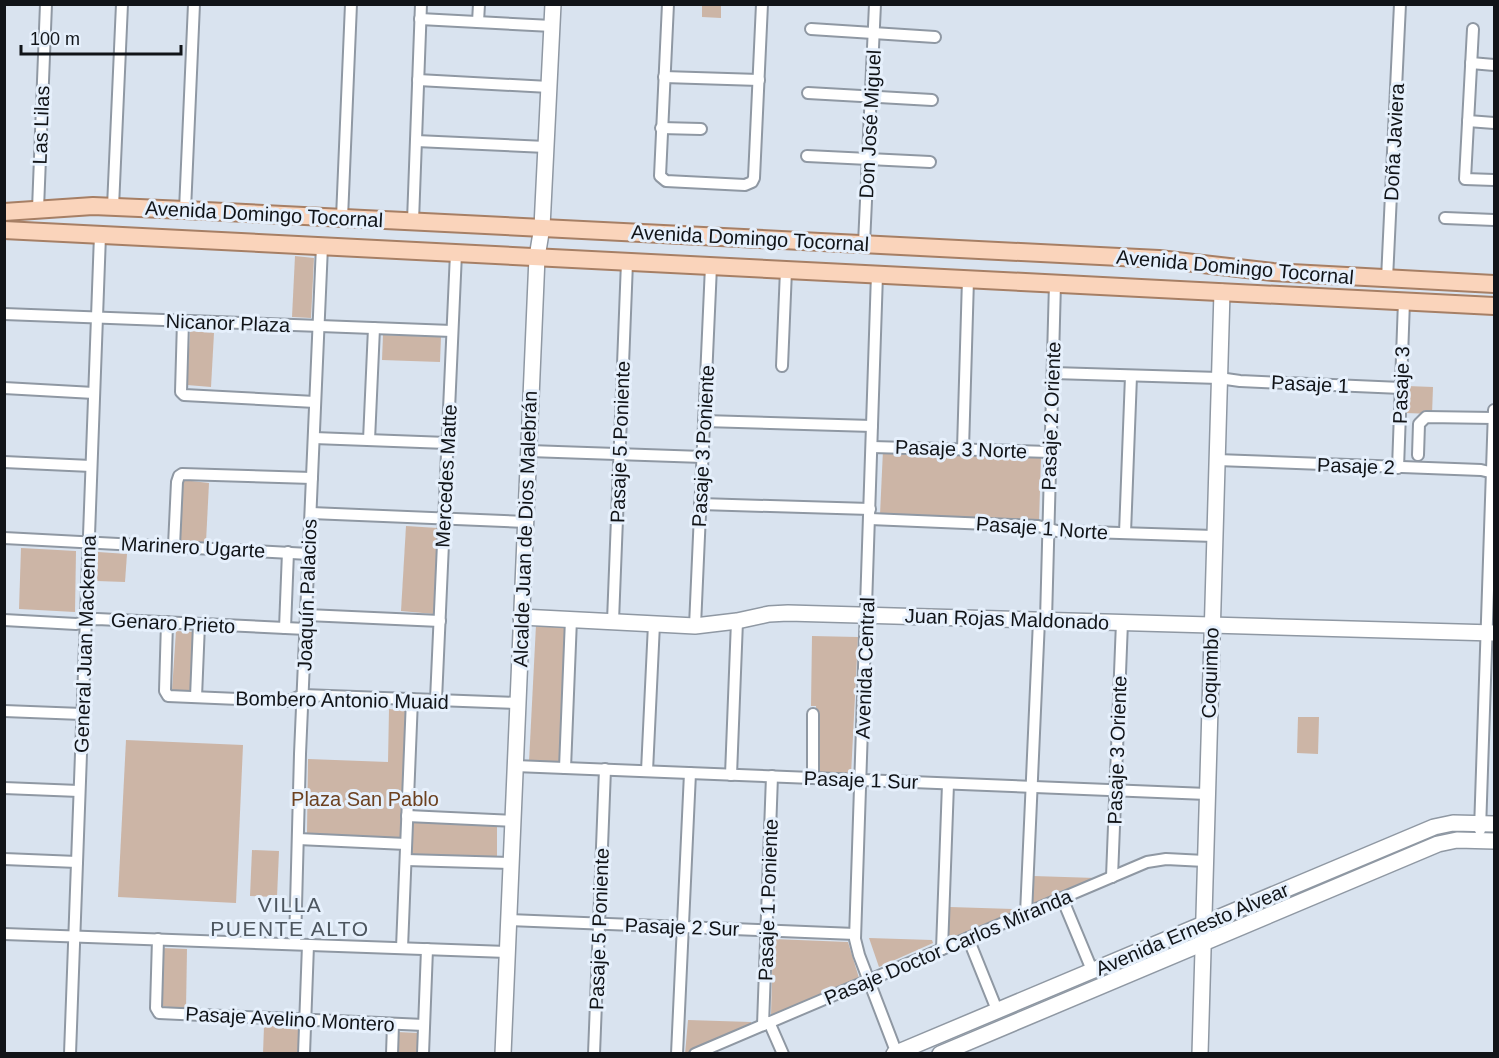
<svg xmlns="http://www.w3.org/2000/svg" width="1499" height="1058" font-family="Arial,sans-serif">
<rect width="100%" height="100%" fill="#d9e3ef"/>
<g fill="#ccb5a6">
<polygon points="680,5 721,5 721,18 702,17 702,5"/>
<polygon points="295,256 314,258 311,318 292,317"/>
<polygon points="190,331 214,333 211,387 187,385"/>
<polygon points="383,335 441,337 440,362 382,360"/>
<polygon points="1407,386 1433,387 1432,414 1406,413"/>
<polygon points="883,450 1041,457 1039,522 880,515"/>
<polygon points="183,480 209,483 206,542 180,541"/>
<polygon points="406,526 438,528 434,614 401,611"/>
<polygon points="21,548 76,551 75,612 19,609"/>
<polygon points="98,552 127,554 125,582 97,581"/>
<polygon points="536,625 568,627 562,763 529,762"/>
<polygon points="176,631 194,632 191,692 172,691"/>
<polygon points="812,636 858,637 851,775 818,773 816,706 811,706"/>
<polygon points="389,709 406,711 404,820 497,823 497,861 411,858 411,839 307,833 308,759 388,762"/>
<polygon points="1298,717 1319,717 1318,754 1297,753"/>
<polygon points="126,740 243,745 236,903 118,897"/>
<polygon points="252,850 279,851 277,897 250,896"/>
<polygon points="1033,876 1096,878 1031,910"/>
<polygon points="950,907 1013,909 1013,912 947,940"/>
<polygon points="869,938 932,940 933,943 879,967"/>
<polygon points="773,939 848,942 859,978 771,1015"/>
<polygon points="162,948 187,949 186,1009 160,1006"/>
<polygon points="688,1020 751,1022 751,1025 685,1054"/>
<polygon points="264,1026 300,1026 298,1053 263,1054"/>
<polygon points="397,1032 418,1033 417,1053 397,1054"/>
</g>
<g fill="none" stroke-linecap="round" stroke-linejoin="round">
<defs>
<g id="street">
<polyline points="668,4 660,176 666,181 745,185 752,182 754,178 762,4"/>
<polyline points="420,19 552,26"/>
<polyline points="478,22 479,4"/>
<polyline points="811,29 935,37"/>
<polyline points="1473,29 1465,179 1494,180"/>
<polyline points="1471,63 1494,65"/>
<polyline points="664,77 759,80"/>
<polyline points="418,80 549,87"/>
<polyline points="808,93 932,100"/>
<polyline points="1468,121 1494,123"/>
<polyline points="661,128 701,129"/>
<polyline points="416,141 546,147"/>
<polyline points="807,156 930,162"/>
<polyline points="113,207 122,4"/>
<polyline points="38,209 46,4"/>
<polyline points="185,210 194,4"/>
<polyline points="342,218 351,4"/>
<polyline points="1445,218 1494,220"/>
<polyline points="413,221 421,4"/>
<polyline points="864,244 875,4"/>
<polyline points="877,274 855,939 859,955 897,1054"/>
<polyline points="1387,279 1400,4"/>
<polyline points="4,314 452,331"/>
<polyline points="183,321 181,392 184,395 315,402"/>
<polyline points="782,366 786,270"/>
<polyline points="1053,373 1219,378 1240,381 1401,388"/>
<polyline points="4,388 94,393"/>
<polyline points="704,421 872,426"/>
<polyline points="314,438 447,443"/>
<polyline points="369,440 374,328"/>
<polyline points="872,447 1050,452"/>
<polyline points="963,449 968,279"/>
<polyline points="529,451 703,457"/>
<polyline points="1418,455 1419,424 1426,417 1494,418"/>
<polyline points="1217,460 1481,470 1494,473"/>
<polyline points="4,462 91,466"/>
<polyline points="1398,468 1404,301"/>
<polyline points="700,504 870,509"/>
<polyline points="311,513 526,522"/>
<polyline points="870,519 1038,526 1057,531 1214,536"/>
<polyline points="1125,533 1131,376"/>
<polyline points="4,538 309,554"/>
<polyline points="174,546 177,482 179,476 182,474 312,478"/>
<polyline points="307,615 440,621"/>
<polyline points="4,620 76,624 97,619 306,629"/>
<polyline points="1046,620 1055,283"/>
<polyline points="613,621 627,262"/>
<polyline points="167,622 165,691 168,696 289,701 303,695 518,703"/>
<polyline points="695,626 711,266"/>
<polyline points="285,628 288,552"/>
<polyline points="196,697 199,624"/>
<polyline points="436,700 456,253"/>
<polyline points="4,711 82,714"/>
<polyline points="813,714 813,778"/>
<polyline points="515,766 1207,794"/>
<polyline points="565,768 571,619"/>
<polyline points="647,771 654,624"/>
<polyline points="731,775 737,621"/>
<polyline points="4,788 79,791"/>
<polyline points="407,816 513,821"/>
<polyline points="1480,830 1494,410"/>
<polyline points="298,839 406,844"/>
<polyline points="4,859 77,862"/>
<polyline points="406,860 511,863"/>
<polyline points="1112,877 1122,622"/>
<polyline points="1062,898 1092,970"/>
<polyline points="1026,914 1039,620"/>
<polyline points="509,920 855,934"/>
<polyline points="4,934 507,952"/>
<polyline points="968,938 997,1010"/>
<polyline points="158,939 156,1008 159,1013 424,1025"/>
<polyline points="295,944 300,754 322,246"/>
<polyline points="402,948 412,699"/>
<polyline points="942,949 948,784"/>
<polyline points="769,1022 783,1054"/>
<polyline points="763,1025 772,776"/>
<polyline points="70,1054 100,235"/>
<polyline points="304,1054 308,945"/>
<polyline points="392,1054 393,1024"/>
<polyline points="423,1054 427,949"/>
<polyline points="594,1054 605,769"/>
<polyline points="677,1054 690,773"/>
<polyline points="695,1054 1147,862 1166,859 1205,861"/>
</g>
<g id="secondary">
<polyline points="521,617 695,626 737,621 769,614 788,613 1494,633"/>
<polyline points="503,1054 537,257 542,227 553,4"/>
<polyline points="894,1054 1434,827 1453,823 1494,824"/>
<polyline points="940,1054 1438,844 1457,840 1494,841"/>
<polyline points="1200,1054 1222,292"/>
</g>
<g id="primary">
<polyline points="4,212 93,206 185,210 1159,259 1273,272 1494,284"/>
<polyline points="4,230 1494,306"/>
</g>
</defs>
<use href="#street" stroke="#8f98a3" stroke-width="14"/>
<use href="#secondary" stroke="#8f98a3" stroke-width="18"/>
<use href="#primary" stroke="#a67f65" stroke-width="20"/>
<use href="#street" stroke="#fff" stroke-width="10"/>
<use href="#secondary" stroke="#fff" stroke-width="15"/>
<use href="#primary" stroke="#fad4bb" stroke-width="16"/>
</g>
<g text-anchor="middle" stroke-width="6" stroke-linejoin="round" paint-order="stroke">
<g font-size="20" fill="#111418" stroke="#e6f0fc">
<text transform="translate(870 124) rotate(-87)" y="7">Don José Miguel</text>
<text transform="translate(41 125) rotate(-88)" y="7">Las Lilas</text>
<text transform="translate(1394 142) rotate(-87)" y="7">Doña Javiera</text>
<text transform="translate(264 214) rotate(3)" y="7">Avenida Domingo Tocornal</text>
<text transform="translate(750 238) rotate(3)" y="7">Avenida Domingo Tocornal</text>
<text transform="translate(1235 267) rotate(5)" y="7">Avenida Domingo Tocornal</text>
<text transform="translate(228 323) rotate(2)" y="7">Nicanor Plaza</text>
<text transform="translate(1310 384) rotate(3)" y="7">Pasaje 1</text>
<text transform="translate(1401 385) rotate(-88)" y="7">Pasaje 3</text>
<text transform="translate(1051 416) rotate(-88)" y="7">Pasaje 2 Oriente</text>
<text transform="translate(620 442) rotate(-88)" y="7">Pasaje 5 Poniente</text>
<text transform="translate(703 446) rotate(-87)" y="7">Pasaje 3 Poniente</text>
<text transform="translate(961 449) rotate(2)" y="7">Pasaje 3 Norte</text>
<text transform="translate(1356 466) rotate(2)" y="7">Pasaje 2</text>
<text transform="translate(446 476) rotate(-87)" y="7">Mercedes Matte</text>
<text transform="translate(1042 528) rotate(4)" y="7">Pasaje 1 Norte</text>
<text transform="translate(525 529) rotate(-88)" y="7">Alcalde Juan de Dios Malebrán</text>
<text transform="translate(193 547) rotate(3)" y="7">Marinero Ugarte</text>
<text transform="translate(307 595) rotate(-88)" y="7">Joaquín Palacios</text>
<text transform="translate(1007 619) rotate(2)" y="7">Juan Rojas Maldonado</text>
<text transform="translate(173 623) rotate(3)" y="7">Genaro Prieto</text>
<text transform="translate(85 644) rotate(-88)" y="7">General Juan Mackenna</text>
<text transform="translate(865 668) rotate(-88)" y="7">Avenida Central</text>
<text transform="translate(1210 673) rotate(-88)" y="7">Coquimbo</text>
<text transform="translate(342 700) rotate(1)" y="7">Bombero Antonio Muaid</text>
<text transform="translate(1117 750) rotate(-88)" y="7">Pasaje 3 Oriente</text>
<text transform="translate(861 780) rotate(2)" y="7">Pasaje 1 Sur</text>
<text transform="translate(768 900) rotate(-88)" y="7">Pasaje 1 Poniente</text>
<text transform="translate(682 927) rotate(2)" y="7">Pasaje 2 Sur</text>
<text transform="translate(599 929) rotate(-88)" y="7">Pasaje 5 Poniente</text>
<text transform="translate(1192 929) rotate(-23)" y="7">Avenida Ernesto Alvear</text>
<text transform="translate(948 947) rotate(-23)" y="7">Pasaje Doctor Carlos Miranda</text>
<text transform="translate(290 1019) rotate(3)" y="7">Pasaje Avelino Montero</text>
</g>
<g font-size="20" fill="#6c4120" stroke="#e6f0fc">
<text x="365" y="806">Plaza San Pablo</text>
</g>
<g font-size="21" letter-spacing="1.5" fill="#4d565f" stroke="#e6f0fc">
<text x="290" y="912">VILLA<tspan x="290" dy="24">PUENTE ALTO</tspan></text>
</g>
</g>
<rect width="1499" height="1058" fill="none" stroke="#111418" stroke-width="12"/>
<path d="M21 45v9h160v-9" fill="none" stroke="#111418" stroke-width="3"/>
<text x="30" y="45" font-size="18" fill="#111418" stroke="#e6f0fc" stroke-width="4.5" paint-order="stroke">100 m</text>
</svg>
